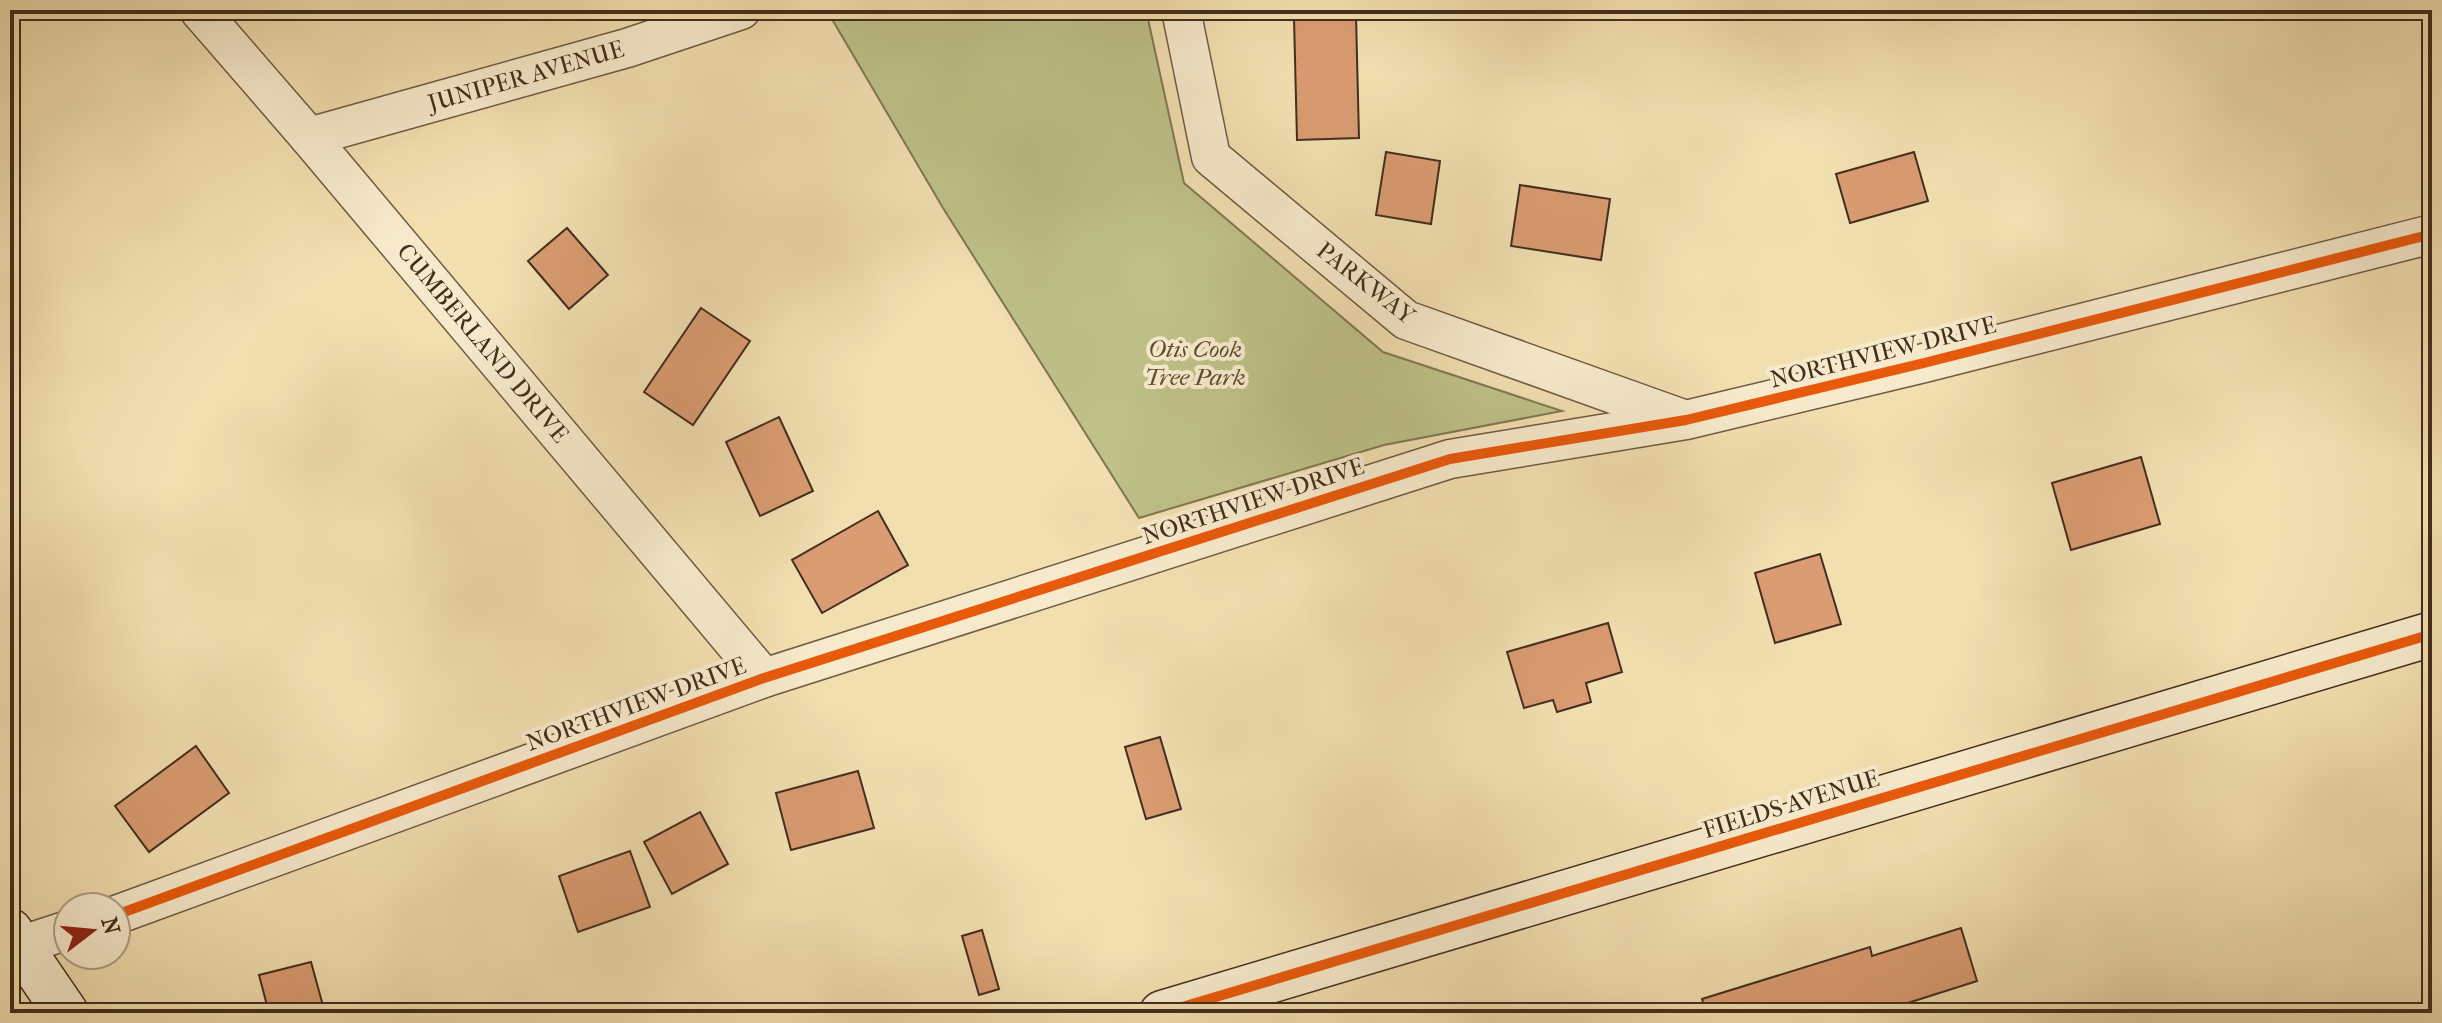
<svg xmlns="http://www.w3.org/2000/svg" width="2442" height="1023" font-family="'IM FELL French Canon',serif">
<rect width="100%" height="100%" fill="#f2dfb0"/>
<filter id="stains"><feTurbulence type="fractalNoise" baseFrequency=".0025" numOctaves="4"/><feColorMatrix values="0 0 0 0 .2 0 0 0 0 .09 0 0 0 0 .02 0 0 0 .5 -.17"/></filter>
<radialGradient id="worn" r=".72"><stop offset=".6" stop-color="#630" stop-opacity="0"/><stop offset="1" stop-color="#630" stop-opacity=".3"/></radialGradient>
<polygon fill="#bec188" stroke="#817753" stroke-width="2" points="841,10 1146,10 1184,183 1383,352 1562,411 1384,445 1139,518 943,208 829,14"/>
<g fill="#da9c72" stroke="#442d1e" stroke-width="2">
<polygon points="1356,16 1359,138 1297,140 1294,18"/>
<polygon points="1386,152 1440,161 1431,224 1376,215"/>
<polygon points="1914,152 1928,201 1850,223 1836,174"/>
<polygon points="1520,185 1610,199 1601,260 1511,246"/>
<polygon points="567,228 608,275 569,309 528,261"/>
<polygon points="701,308 750,341 693,425 644,392"/>
<polygon points="779,417 813,491 760,516 726,442"/>
<polygon points="2141,457 2160,524 2071,550 2052,483"/>
<polygon points="878,511 908,565 822,613 792,560"/>
<polygon points="1820,554 1841,624 1775,643 1755,573"/>
<polygon points="1608,623 1622,672 1586,683 1591,702 1557,712 1553,700 1524,708 1507,652"/>
<polygon points="1160,737 1181,809 1146,819 1125,747"/>
<polygon points="196,746 229,793 149,852 115,806"/>
<polygon points="858,771 874,828 791,850 776,793"/>
<polygon points="700,812 728,864 672,894 644,842"/>
<polygon points="630,851 650,907 578,932 559,876"/>
<polygon points="1961,928 1977,981 1889,1009 1890,1013 1706,1013 1702,999 1870,947 1872,956"/>
<polygon points="982,930 999,989 979,995 962,936"/>
<polygon points="311,962 325,1013 269,1013 259,975"/>
</g>
<g fill="none" stroke-linecap="round" stroke-linejoin="round">
<defs>
<g id="street">
<polyline points="199,10 309,137 764,678"/>
<polyline points="1181,10 1211,157 1406,320 1683,419"/>
<polyline points="309,137 627,48 741,10"/>
<polyline points="116,915 764,678 1450,459 1686,420 1924,363 2432,234"/>
<polyline points="10,949 68,930"/>
</g>
<g id="secondary">
<polyline points="10,931 66,1013"/>
<polyline points="1162,1013 2432,634"/>
</g>
</defs>
<use href="#street" stroke="#705a42" stroke-width="41"/>
<use href="#secondary" stroke="#442d1e" stroke-width="47"/>
<use href="#street" stroke="#f7eacc" stroke-width="38"/>
<use href="#secondary" stroke="#f7eacc" stroke-width="44"/>
<defs>
<g id="cycleway">
<polyline points="116,915 764,678 1450,459 1686,420 1924,363 2432,234"/>
<polyline points="1162,1013 2432,634"/>
</g>
</defs>
<use href="#cycleway" stroke="#f7eacc" stroke-width="15"/>
<use href="#cycleway" stroke="#e8590c" stroke-width="10"/>
</g>
<g text-anchor="middle" stroke-width="8" stroke-linejoin="round" paint-order="stroke">
<g font-size="24" fill="#442d1e" stroke="#f7eacc">
<text transform="translate(526 76) rotate(-16)" y="8">JUNIPER AVENUE</text>
<text transform="translate(1366 283) rotate(38)" y="8">PARKWAY</text>
<text transform="translate(483 343) rotate(50)" y="8">CUMBERLAND DRIVE</text>
<text transform="translate(1883 352) rotate(-14)" y="8">NORTHVIEW DRIVE</text>
<text transform="translate(1253 501) rotate(-18)" y="8">NORTHVIEW DRIVE</text>
<text transform="translate(636 704) rotate(-20)" y="8">NORTHVIEW DRIVE</text>
<text transform="translate(1791 804) rotate(-17)" y="8">FIELDS AVENUE</text>
</g>
<g font-size="24" font-style="italic" fill="#5c4b33" stroke="#f7eacc">
<text x="1195" y="357">Otis Cook<tspan x="1195" dy="28">Tree Park</tspan></text>
</g>
</g>
<rect width="2442" height="1023" fill="none" stroke="#f2dfb0" stroke-width="40"/>
<rect x="12" y="12" width="2418" height="999" fill="none" stroke="#442d1e" stroke-width="4"/>
<rect x="20" y="20" width="2402" height="983" fill="none" stroke="#442d1e" stroke-width="2"/>
<g transform="translate(92 931) rotate(74)"><circle r="38" fill="#f7eacc" stroke="#af9e86" stroke-width="2"/>
<path d="M0-6L14 30L0 20L-14 30Z" fill="#8f2418"/>
<text y="-12" font-size="22" font-weight="bold" text-anchor="middle" fill="#442d1e">N</text>
</g>
<rect width="100%" height="100%" filter="url(#stains)"/>
<rect width="100%" height="100%" fill="url(#worn)"/>
</svg>
